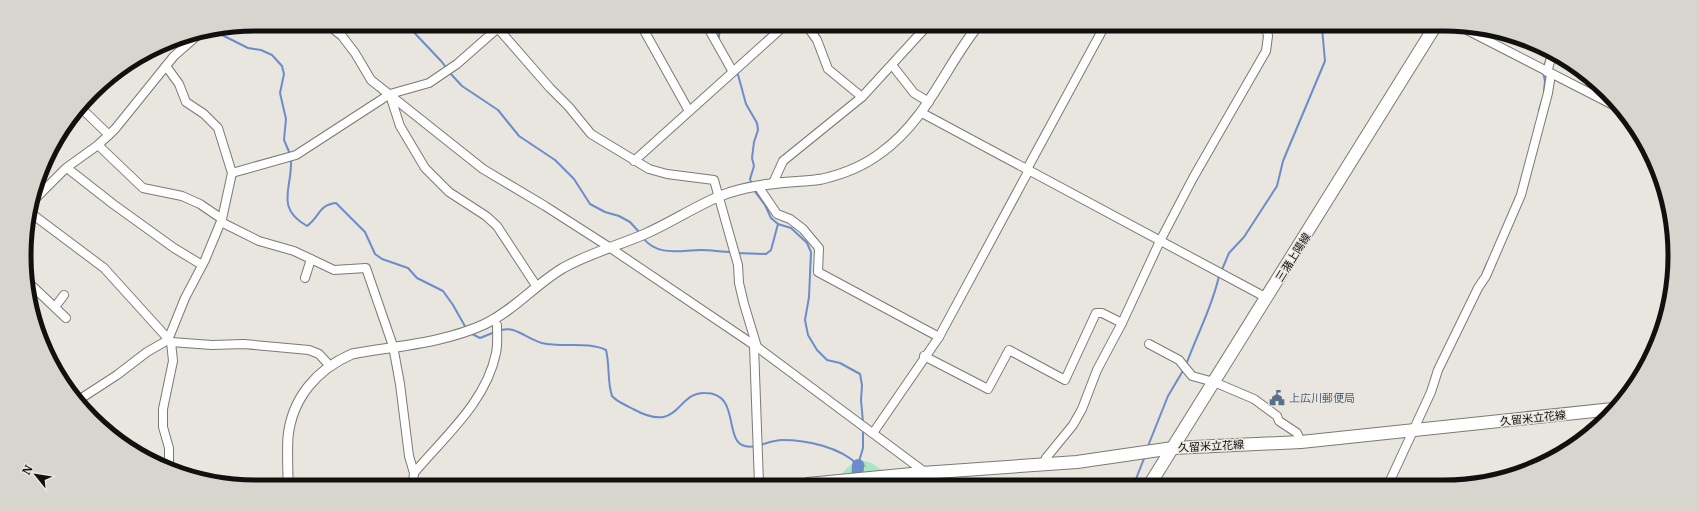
<svg xmlns="http://www.w3.org/2000/svg" width="1699" height="511" font-family="Merriweather,'Noto Sans JP',serif">
<defs>
<pattern id="forest-firs" width="22" height="20" patternUnits="userSpaceOnUse"><rect width="22" height="20" fill="#ace5c3"/><path d="M5 1l3.5 6h-7zM16 11l3.5 6h-7z" fill="#93c3a6"/></pattern>
</defs>
<rect width="100%" height="100%" fill="#e8e6de"/>
<path fill="url(#forest-firs)" d="M861 460 871 463 904 484H837C841 473 849 463 861 460Z"/>
<g fill="none" stroke-linecap="round" stroke-linejoin="round">
<g stroke="#6c8cca" stroke-width="2">
<polyline points="407,25 442,62 447,69"/>
<polyline points="216,32 248,48 261,50 272,55 282,66 284,74 280,93 286,119 284,140 290,154"/>
<polyline points="719,40 719,34 725,26"/>
<polyline points="1544,67 1548,54"/>
<polyline points="737,71 746,104 757,123 758,130 754,142 752,158 754,166 750,179 752,185"/>
<polyline points="1543,72 1545,81 1544,91"/>
<polyline points="450,73 462,86 498,110 519,136 555,160 574,179 590,204 605,212 619,216 630,222 640,233"/>
<polyline points="1539,110 1542,101"/>
<path d="M291 158C293 188 274 207 307 226 320 217 318 205 336 203L365 232 375 254 382 259 408 268 417 278 443 291 453 305 466 328"/>
<polyline points="753,189 765,205 771,218 778,224 791,228 807,243 811,252 809,297 805,320 808,335 817,350 827,360 840,363 860,374 862,385 861,400 863,422"/>
<path d="M643 238C658 257 680 250 701 250 711 250 722 252 732 252"/>
<polyline points="736,253 766,254 771,250 778,224"/>
<polyline points="1221,272 1229,253 1244,237 1277,186 1283,161 1325,61 1322,28"/>
<polyline points="1483,273 1487,263"/>
<path d="M499 331C513 324 527 339 542 343 563 348 587 341 606 350 610 366 607 381 612 396 617 402 626 405 633 409 681 435 675 392 705 393 746 393 717 454 756 446"/>
<polyline points="470,333 480,338 495,332"/>
<path d="M1186 365C1197 334 1212 308 1219 276"/>
<path d="M760 445C767 443 775 440 782 440 807 440 840 447 858 465"/>
<polyline points="1148,446 1168,396 1184,369"/>
<polyline points="858,465 863,448 863,429"/>
<polyline points="1134,484 1145,456"/>
</g>
<polyline stroke="#6c8cca" stroke-width="12" points="857,484 858,465"/>
<defs>
<g id="minor">
<polyline points="327,24 342,36 355,53 371,80 483,169 545,206 609,247 757,347 922,470 922,473 931,484"/>
<polyline points="495,25 550,88 569,107 591,134 649,169 667,174 714,180 738,265 739,283 744,304 757,347"/>
<polyline points="641,25 689,111"/>
<polyline points="707,26 733,72"/>
<polyline points="807,26 817,40 828,69 862,97"/>
<polyline points="1463,28 1615,106"/>
<polyline points="892,65 914,93 929,102"/>
<polyline points="1547,72 1552,55"/>
<polyline points="390,95 400,126 425,168 449,192 486,216 497,226 537,287"/>
<polyline points="82,109 109,135"/>
<polyline points="922,113 1267,298"/>
<polyline points="98,145 143,188 182,196 200,204 222,219"/>
<polyline points="634,161 784,26"/>
<polyline points="67,168 113,204 174,248 202,265"/>
<polyline points="1027,169 1104,27"/>
<polyline points="232,173 296,155 390,94 429,83 457,64 498,28"/>
<polyline points="773,183 783,161 862,97 927,26"/>
<polyline points="758,186 777,214 790,219 803,229 819,248 818,272 939,337"/>
<polyline points="36,198 66,168 98,145 115,129 174,56 198,35"/>
<polyline points="32,214 104,268 171,342 212,345 244,344 309,350 319,354 330,366"/>
<polyline points="221,222 259,241 294,251 334,270 366,268 393,346 400,384 409,456 414,473 413,483"/>
<polyline points="305,278 311,259"/>
<polyline points="29,283 66,318"/>
<polyline points="55,307 64,295"/>
<polyline points="1149,344 1179,360 1192,376 1214,382 1254,399 1277,416 1279,421 1297,433 1301,442"/>
<polyline points="754,346 759,484"/>
<polyline points="924,356 988,389 1009,350 1065,380 1096,313 1102,313 1122,323"/>
<polyline points="77,401 117,375 147,352 168,340 185,298 205,260 222,219 232,173 218,128 204,114 186,102 179,84 166,66"/>
<polyline points="873,433 939,337 1029,170"/>
<polyline points="1043,464 1046,458 1073,425 1082,409 1097,370 1122,323 1160,241 1193,178 1266,51 1268,36 1266,28"/>
<polyline points="169,465 169,448 163,427 163,409 173,361 171,342"/>
<path d="M414 473C445 436 486 402 496 353 498 344 497 334 497 325"/>
<polyline points="1388,485 1431,392 1438,370 1478,288 1486,276 1521,195 1548,93 1551,74"/>
</g>
<path id="tertiary" d="M288 483C288 468 287 452 288 437 292 398 317 369 352 354 396 346 444 343 485 324 514 310 536 284 563 268 590 253 617 246 645 234 670 223 694 207 720 196 742 187 765 184 789 182 799 181 811 181 822 179 844 174 864 166 882 152 927 119 944 69 977 27"/>
<g id="primary">
<polyline points="808,484 922,473 1077,462 1173,448 1301,442 1613,409"/>
<polyline points="1150,484 1434,28"/>
</g>
</defs>
<use href="#minor" stroke="#7b7a72" stroke-width="10"/>
<use href="#tertiary" stroke="#7b7a72" stroke-width="11"/>
<use href="#primary" stroke="#7b7a72" stroke-width="14"/>
<use href="#minor" stroke="#fff" stroke-width="8"/>
<use href="#tertiary" stroke="#fff" stroke-width="9"/>
<use href="#primary" stroke="#fff" stroke-width="12"/>
</g>
<defs>
<symbol id="civic-bare" viewBox="-9 -9 18 18"><path d="M-.6-6.5H3V-4.5H.6V-3L4-1V1h2V6H-6V1h2V-1L-.6-3ZM-1.2 2.5V6h2.4V2.5Z" fill="#5c6f8a" stroke="#e8e6de" stroke-width="2.5" paint-order="stroke"/></symbol>
</defs>
<g fill-rule="evenodd">
<use href="#civic-bare" x="1266" y="387" width="22" height="22"/>
</g>
<g text-anchor="middle" stroke-width="3" stroke-linejoin="round" paint-order="stroke">
<g font-size="11" fill="#11100e" stroke="#e8e6de">
<text transform="translate(1293 257) rotate(-58)" y="4">三潴上陽線</text>
<text transform="translate(1533 418) rotate(-6)" y="4">久留米立花線</text>
<text transform="translate(1211 446) rotate(-3)" y="4">久留米立花線</text>
</g>
<g font-size="11" fill="#4e5e75" stroke="#e8e6de" text-anchor="start">
<text x="1289" y="402">上広川郵便局</text>
</g>
</g>
<path d="M0 0H1699V511H0ZM255 31H1444A224 224 0 0 1 1668 255V256A224 224 0 0 1 1444 480H255A224 224 0 0 1 31 256V255A224 224 0 0 1 255 31Z" fill="#d7d5cd" fill-rule="evenodd"/>
<path fill="none" stroke="#11100e" stroke-width="5" d="M255 31H1444A224 224 0 0 1 1668 255V256A224 224 0 0 1 1444 480H255A224 224 0 0 1 31 256V255A224 224 0 0 1 255 31Z"/>
<g transform="translate(36 475) rotate(300)" stroke="#e8e6de" stroke-width="3" paint-order="stroke">
<path d="M0-3L7 15L0 10L-7 15Z" fill="#11100e"/>
<text y="-6" font-size="11" font-weight="bold" text-anchor="middle" fill="#11100e">N</text>
</g>
</svg>
